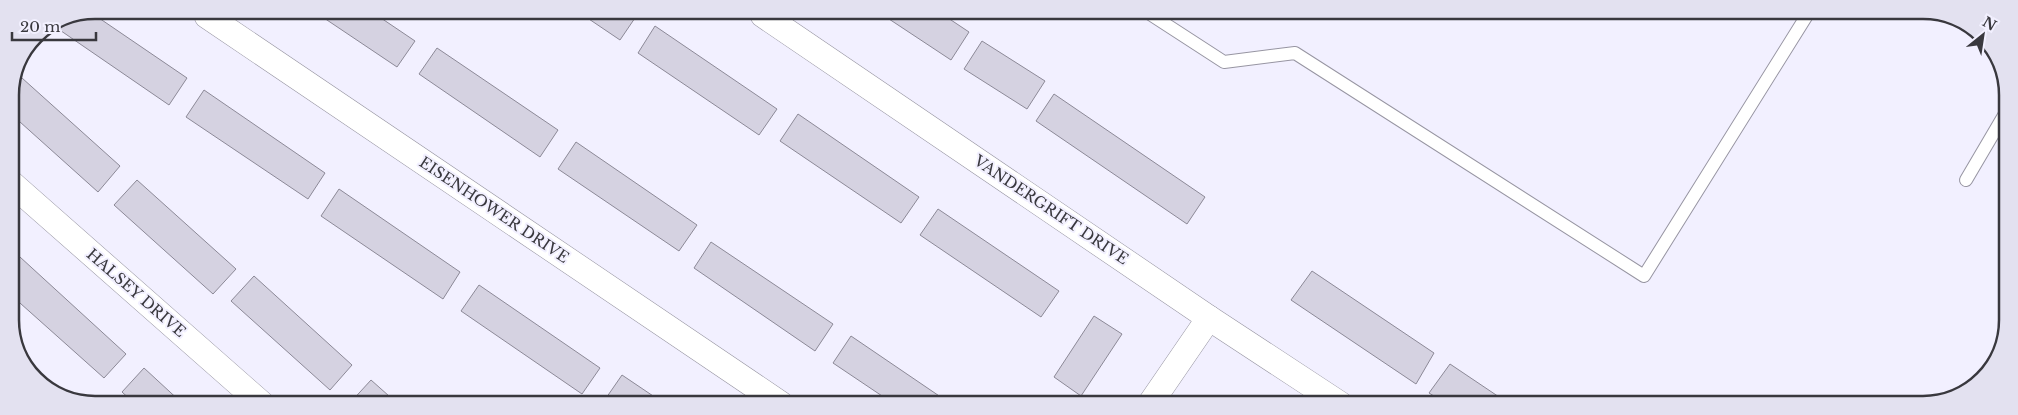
<svg xmlns="http://www.w3.org/2000/svg" width="2018" height="415" font-family="'Libre Baskerville',serif">
<rect width="100%" height="100%" fill="#f2f0ff"/>
<g fill="#d5d2e1" stroke="#8c8997">
<polygon points="893,14 942,14 969,32 951,60 889,19"/>
<polygon points="583,15 637,15 620,40"/>
<polygon points="62,16 96,16 187,78 169,105 51,24"/>
<polygon points="321,16 378,16 415,41 397,67"/>
<polygon points="655,26 777,109 759,135 638,53"/>
<polygon points="982,41 1045,81 1027,109 964,69"/>
<polygon points="437,48 558,130 540,157 419,74"/>
<polygon points="22,78 120,166 98,192 10,113 10,90"/>
<polygon points="204,90 325,173 308,199 186,117"/>
<polygon points="1054,94 1205,197 1187,224 1036,121"/>
<polygon points="798,114 919,197 901,223 780,141"/>
<polygon points="576,142 697,225 679,251 558,169"/>
<polygon points="137,180 236,269 213,294 114,205"/>
<polygon points="339,189 460,272 443,299 321,216"/>
<polygon points="938,209 1059,291 1041,317 920,235"/>
<polygon points="711,242 833,324 815,351 694,268"/>
<polygon points="20,257 126,354 104,378 11,295 11,267"/>
<polygon points="1312,271 1434,353 1416,384 1291,300"/>
<polygon points="254,276 352,365 330,390 231,301"/>
<polygon points="479,285 600,368 582,394 461,311"/>
<polygon points="1094,316 1122,334 1081,396 1054,377"/>
<polygon points="851,336 951,404 894,404 833,363"/>
<polygon points="1450,364 1511,405 1447,404 1429,393"/>
<polygon points="144,368 183,404 134,403 122,392"/>
<polygon points="622,375 665,404 608,404 604,401"/>
<polygon points="371,380 398,404 349,404"/>
</g>
<g fill="none" stroke-linecap="round" stroke-linejoin="round">
<defs>
<g id="service">
<polyline points="1150,14 1224,62 1295,53 1644,276 1809,12"/>
<polyline points="1966,180 2006,112"/>
</g>
<g id="minor">
<polyline points="763,15 1209,318 1340,404"/>
<polyline points="207,16 781,404"/>
<polyline points="11,183 262,404"/>
<polyline points="1150,404 1209,318"/>
</g>
</defs>
<use href="#service" stroke="#9795a2" stroke-width="14"/>
<use href="#minor" stroke="#9795a2" stroke-width="26"/>
<use href="#service" stroke="#fff" stroke-width="12"/>
<use href="#minor" stroke="#fff" stroke-width="25"/>
</g>
<g text-anchor="middle" stroke-width="4" stroke-linejoin="round" paint-order="stroke">
<g font-size="15" fill="#39383e" stroke="#f2f0ff">
<text transform="translate(494 210) rotate(34)" y="5">EISENHOWER DRIVE</text>
<text transform="translate(1051 210) rotate(34)" y="5">VANDERGRIFT DRIVE</text>
<text transform="translate(136 293) rotate(41)" y="5">HALSEY DRIVE</text>
</g>
</g>
<path d="M0 0H2018V415H0ZM95 19H1923A76 76 0 0 1 1999 95V320A76 76 0 0 1 1923 396H95A76 76 0 0 1 19 320V95A76 76 0 0 1 95 19Z" fill="#e3e1f0" fill-rule="evenodd"/>
<path fill="none" stroke="#39383e" stroke-width="2.5" d="M95 19H1923A76 76 0 0 1 1999 95V320A76 76 0 0 1 1923 396H95A76 76 0 0 1 19 320V95A76 76 0 0 1 95 19Z"/>
<g transform="translate(1983 35) rotate(30)" stroke="#f2f0ff" stroke-width="4" paint-order="stroke">
<path d="M0-4L9 19L0 12L-9 19Z" fill="#39383e"/>
<text y="-8" font-size="14" font-weight="bold" text-anchor="middle" fill="#39383e">N</text>
</g>
<path d="M12 32v8h84v-8" fill="none" stroke="#39383e" stroke-width="2.5"/>
<text x="20" y="32" font-size="15" fill="#39383e" stroke="#f2f0ff" stroke-width="4" paint-order="stroke">20 m</text>
</svg>
